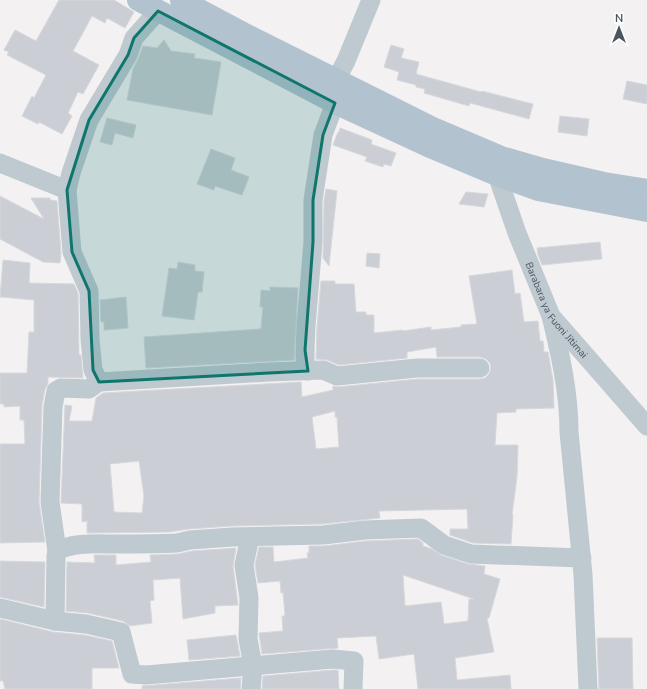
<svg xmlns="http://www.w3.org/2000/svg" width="647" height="689" font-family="'Nunito Sans',sans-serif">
<rect width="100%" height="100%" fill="#f4f1f2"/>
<g fill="#cbced4" stroke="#d6d8dc" fill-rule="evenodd">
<polygon points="59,0 114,0 134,12 125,28 107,18 105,23 92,16 73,51 99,65 83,94 78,92 68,113 72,116 62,134 39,122 38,124 22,116 32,96 34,98 46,75 7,55 9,52 4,50 15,30 36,41"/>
<polygon points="164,40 171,51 195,54 194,58 221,62 212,115 127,100 133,69 138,59 143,46 157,48"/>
<polygon points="391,45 404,49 401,58 419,62 416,74 481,92 482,91 533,104 529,119 470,103 469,106 424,93 425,89 416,87 416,85 397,80 399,72 384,67"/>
<polygon points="627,81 647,85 647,104 623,99"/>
<polygon points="560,116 589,119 587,136 558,132"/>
<polygon points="107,118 136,125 133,138 115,133 112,145 100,142"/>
<polygon points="340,128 372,140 371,144 396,153 391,166 384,164 383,167 365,161 367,157 333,145 338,132 339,132"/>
<polygon points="211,149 235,158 231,170 249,177 242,195 215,186 214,190 197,184"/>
<polygon points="326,189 337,191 329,266 323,258 324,201"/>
<polygon points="466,192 488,194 484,207 459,204"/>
<polygon points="0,196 44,219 31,198 50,198 50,200 57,201 61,253 60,263 43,262 0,239"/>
<polygon points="600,242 602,259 542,265 538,255 537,248"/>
<polygon points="367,253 380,254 379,268 366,266"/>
<polygon points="3,260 30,263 29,283 74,284 78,293 79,355 81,355 83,378 48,377 48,384 45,389 42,405 39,502 45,542 0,543 0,444 25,444 24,420 20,420 20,406 4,407 4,404 0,404 0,373 27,373 29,332 34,332 34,300 0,297"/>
<polygon points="178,262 195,265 195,271 204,272 202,292 198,292 194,320 162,316 169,268 177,269"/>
<path d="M512 270 515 294 520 293 524 322 538 321 540 341H543L544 352H548L553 380 554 408 516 409V412L497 413 495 445H518L517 477 512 515H513L511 544 473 543 450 535V529H468L467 509 379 511 380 518 322 524 232 526 189 529 169 532 87 533V521L82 522V504L61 503 65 405 72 406 69 421H92L96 398 103 393 301 382 302 397 333 390V386L338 387 418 379H480L485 378 489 374 491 368 490 363 486 359 480 357H437L436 347 407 352V358L339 365 327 360 316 359 317 327 321 281H335V284H354L356 312H366V315H374V333L403 330V331L431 327V330L461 327V325L477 324 469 276ZM335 411V417H337L339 447 316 449 312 417ZM139 461 144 496 142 513 114 512 110 464Z"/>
<polygon points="270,287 298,288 294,360 146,368 144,337 261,329 263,307 260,307 261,290 270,291"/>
<polygon points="126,297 128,328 104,330 104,322 101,322 100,300"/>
<path d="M418 539 423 543V546L432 549 441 555 468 564 485 566 484 574 500 579 489 618H487L494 652 455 658 457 680 510 675 511 689H418L414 654 379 659 376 636 337 638 338 648 262 654 259 633 283 631 282 616H285L283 592 281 593 280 581 258 583 255 565 259 547H273L274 562 308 558 307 553H309V546H324L366 541ZM403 575 474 599H469L468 621 444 624 441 602 405 606Z"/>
<polygon points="236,548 233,566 238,605 215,606 215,613 183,619 180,578 153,580 154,600 150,601 152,623 130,626 123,621 88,613 66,611 67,562 95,563 94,555 116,555 116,565 151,562 150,555 178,554 192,551"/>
<polygon points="0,561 45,562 44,607 0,597"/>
<polygon points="0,619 53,632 84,635 112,641 119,668 92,668 92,689 5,689 3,681 0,681"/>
<polygon points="236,635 240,656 189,660 187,640"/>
<polygon points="597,638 632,638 633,689 599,689"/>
<polygon points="333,670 338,670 339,689 262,689 263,676"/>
<polygon points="241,678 240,689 142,689 142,686"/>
</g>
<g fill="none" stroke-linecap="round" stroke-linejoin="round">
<g stroke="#bfc9d0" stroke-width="19">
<polyline points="336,80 346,61 371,0"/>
<polyline points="0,163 67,190"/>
<path id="s1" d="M500 164 497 175 517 233 551 316 647 426"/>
<path d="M551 316C560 353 569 392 569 432L583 575 588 689"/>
<polyline points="308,371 305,365 305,350 306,326 313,242 313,200 323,135 335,103"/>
<polyline points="99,382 93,370 90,339 89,291 72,252 67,190 71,173 89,120 128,55 134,38 158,11"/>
<polyline points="250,537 244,565 249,598 248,639 253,666 251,689"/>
<polyline points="57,551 50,502 53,407 56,391 61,388 89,389 99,382 269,372 323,370 337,376 417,368 480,368"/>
<polyline points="0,608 55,621 86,624 121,632 132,674 146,675 333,659 354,661 353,689"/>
<path d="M55 621 56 556 57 551C73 542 97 544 115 544 136 544 156 544 177 543L190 540 232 537 323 535 365 530 421 528 444 545 471 554 582 558"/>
</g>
<g stroke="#b2c2cf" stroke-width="22">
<polyline points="138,0 335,103 428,146 497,175 538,190 647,211"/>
<polyline points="181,0 243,33 435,129 501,157 543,169 604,183 647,190"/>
</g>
</g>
<path fill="#0f766e" fill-opacity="0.2" stroke="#0f766e" stroke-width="3" stroke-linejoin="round" d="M158 11 335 103 323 135 313 200V242L305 350 308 371 99 382 93 370 89 291 72 252 67 190 89 120 128 55 134 38Z"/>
<g text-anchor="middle" stroke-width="3" stroke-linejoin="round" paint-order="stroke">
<g font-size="10" fill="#49555f" stroke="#fff">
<text dy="4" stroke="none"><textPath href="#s1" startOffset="160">Barabara ya Fuoni Jitimai</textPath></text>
</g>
</g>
<g transform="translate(619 28)" stroke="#ffffff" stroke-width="3" paint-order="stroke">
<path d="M0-3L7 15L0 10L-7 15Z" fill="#49555f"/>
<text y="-6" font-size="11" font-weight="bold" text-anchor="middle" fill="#49555f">N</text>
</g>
</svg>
